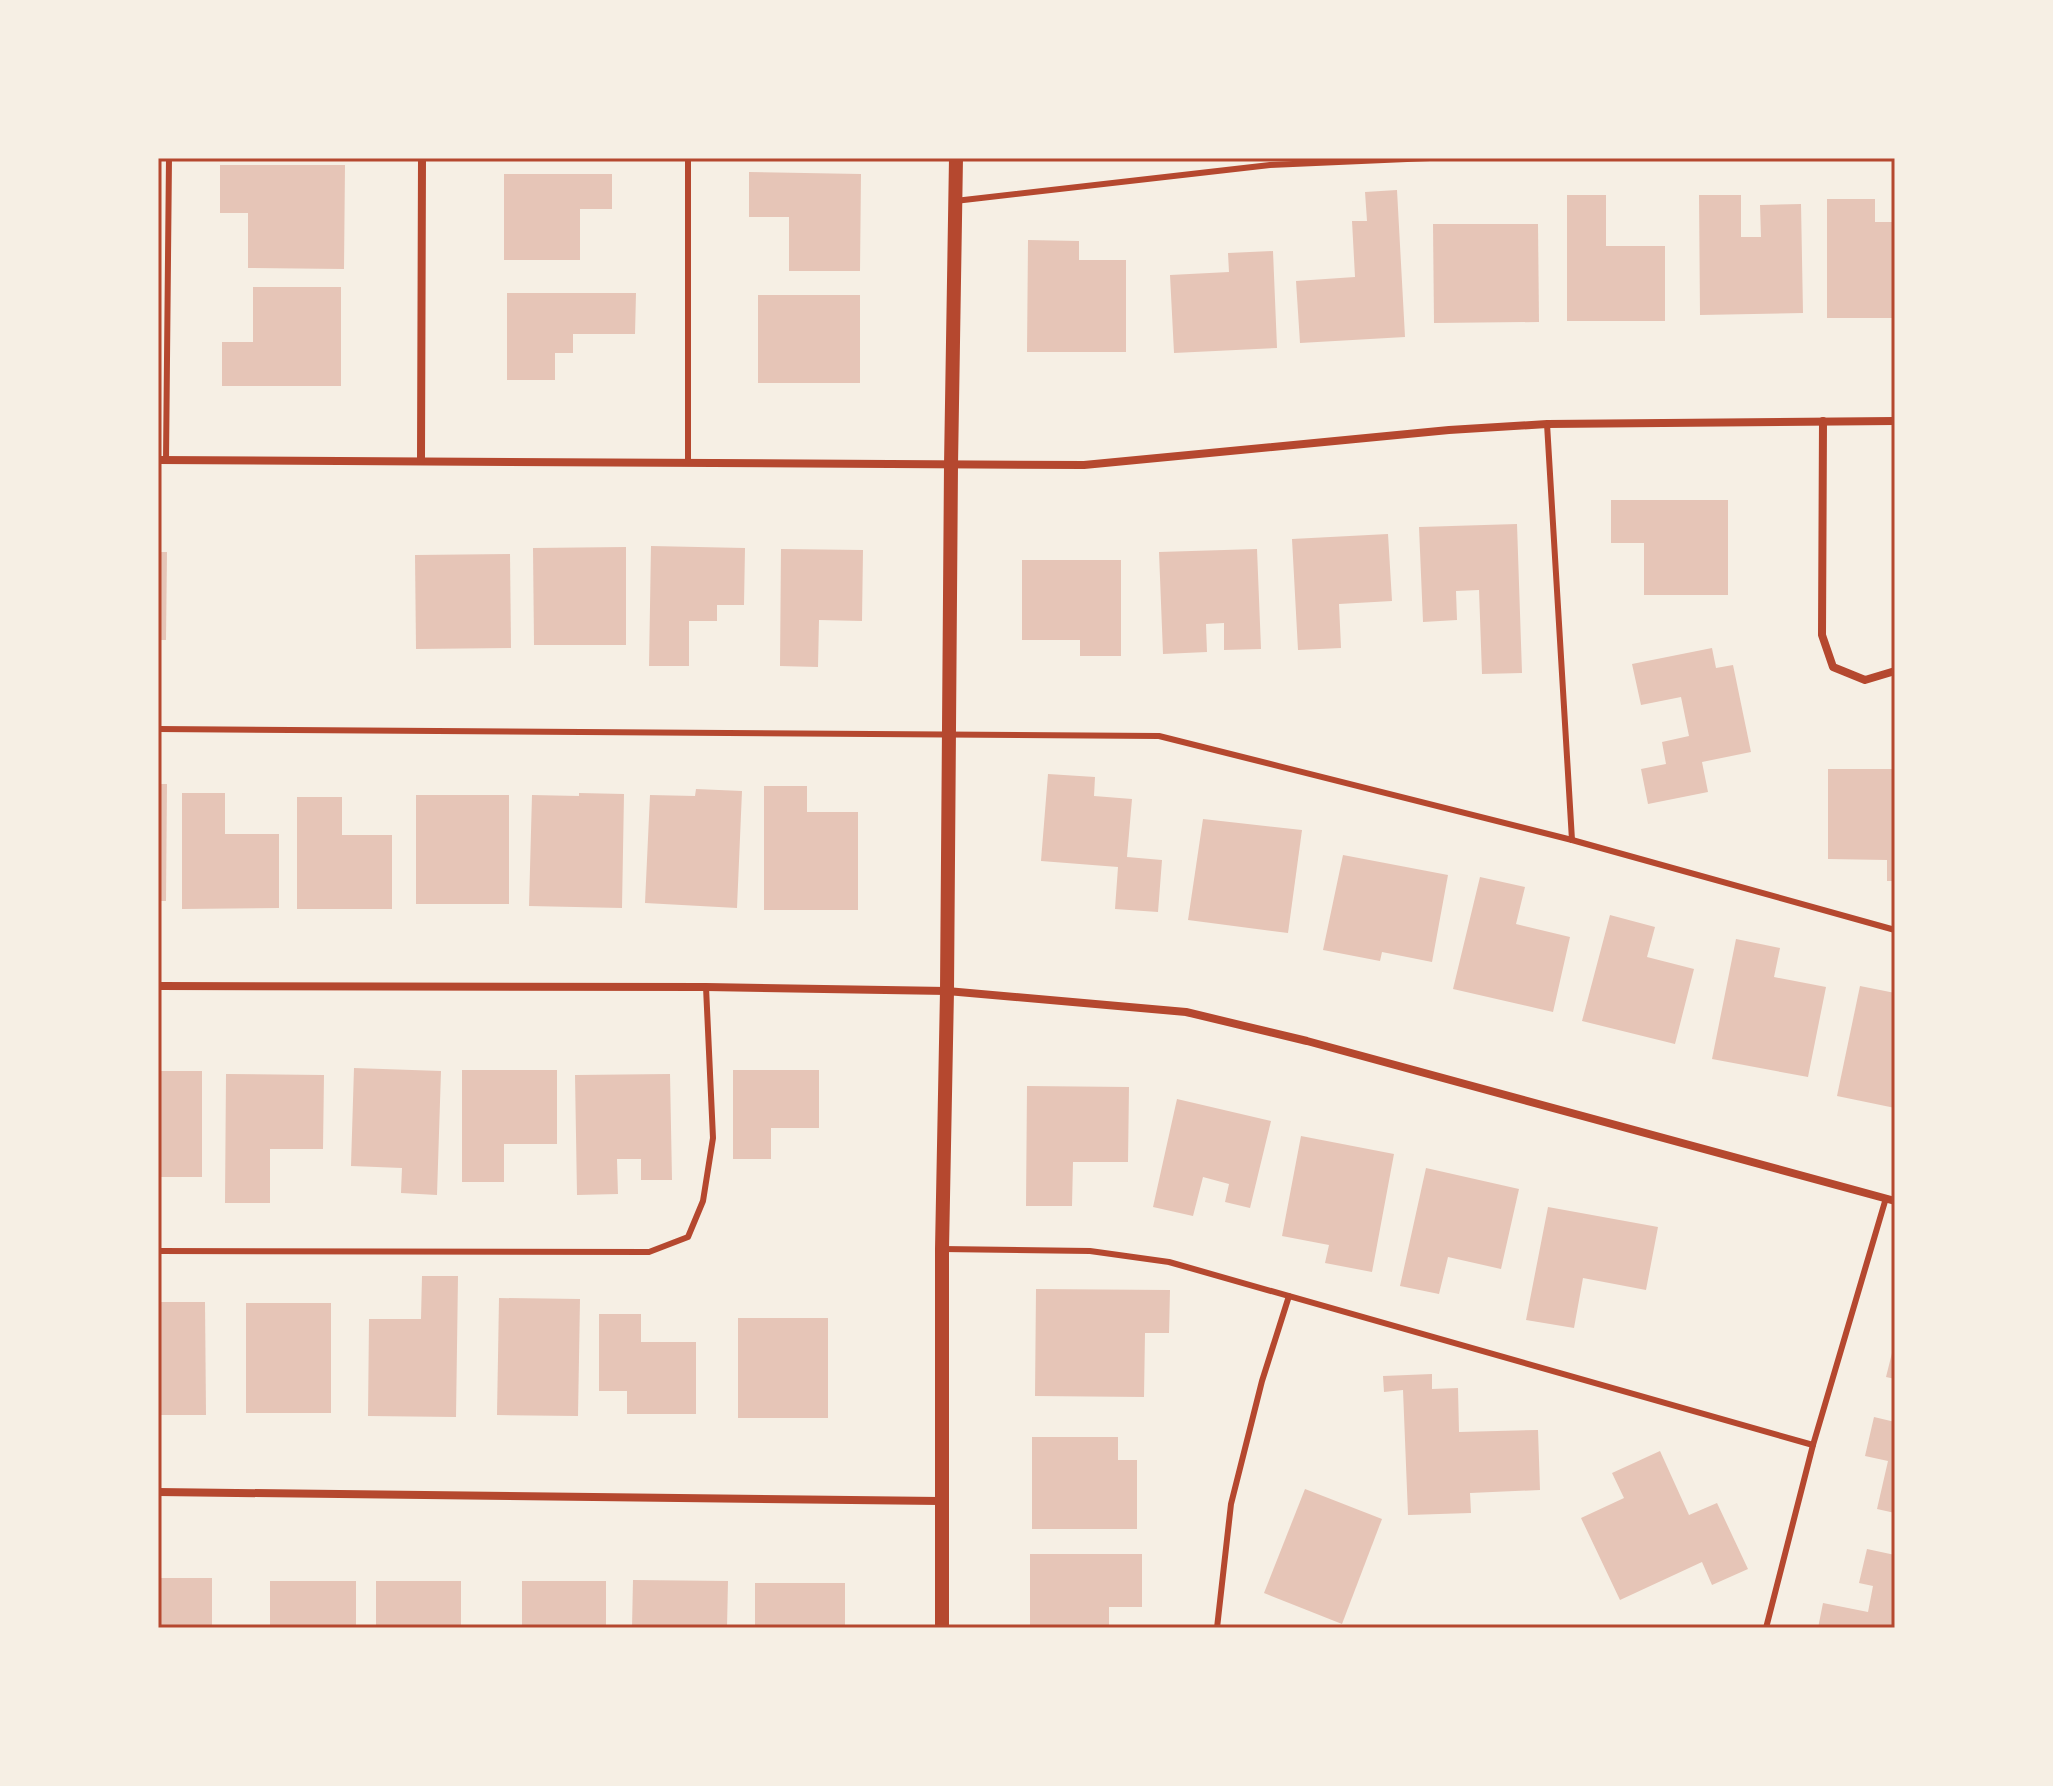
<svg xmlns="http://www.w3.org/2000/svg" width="2053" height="1786" font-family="Figtree,sans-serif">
<rect width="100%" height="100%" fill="#f6efe4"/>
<g fill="#e6c5b7">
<polygon points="220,165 345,165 344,269 248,268 248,213 220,213"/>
<polygon points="749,172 861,174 860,271 789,271 789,217 749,217"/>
<polygon points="504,174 612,174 612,209 580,209 580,260 504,260"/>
<polygon points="1397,190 1405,337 1300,343 1296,281 1355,277 1352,221 1367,221 1365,192"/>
<polygon points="1567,195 1606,195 1606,246 1665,246 1665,321 1567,321"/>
<polygon points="1699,195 1741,195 1741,237 1761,237 1760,205 1801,204 1803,313 1700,315"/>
<polygon points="1827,199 1875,199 1875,222 1895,222 1895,318 1827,318"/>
<polygon points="1433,224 1538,224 1539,322 1434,323"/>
<polygon points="1028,240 1079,241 1079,260 1126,260 1126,352 1027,352"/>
<polygon points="1273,251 1277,348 1174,353 1170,275 1229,272 1228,253"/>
<polygon points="253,287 341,287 341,386 222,386 222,342 253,342"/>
<polygon points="507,293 636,293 635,334 573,334 573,353 555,353 555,380 507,380"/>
<rect x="758" y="295" width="102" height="88"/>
<polygon points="1611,500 1728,500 1728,595 1644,595 1644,543 1611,543"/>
<polygon points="1517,524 1522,673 1482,674 1479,590 1456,591 1457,620 1423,622 1419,527"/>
<polygon points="1388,534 1392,601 1339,604 1341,648 1298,650 1292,539"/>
<polygon points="651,546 745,548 744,605 717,605 717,621 689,621 689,666 649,666"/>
<polygon points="626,547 626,645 534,645 533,548"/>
<polygon points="781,549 863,550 862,621 819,620 818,667 780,666"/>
<polygon points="1257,549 1261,649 1224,650 1224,623 1206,624 1207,652 1163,654 1159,552"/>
<polygon points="158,552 167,552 166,640 158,640"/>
<polygon points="510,554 511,648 416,649 415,555"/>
<polygon points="1022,560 1121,560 1121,656 1080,656 1080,640 1022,640"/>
<polygon points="1712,648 1716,668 1733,665 1751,752 1702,762 1708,792 1648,804 1641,769 1666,764 1662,742 1689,736 1681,697 1641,705 1632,664"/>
<polygon points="1828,769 1895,769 1895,881 1887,881 1887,860 1828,859"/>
<polygon points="1048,774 1095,777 1094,796 1132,799 1127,857 1162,860 1158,912 1115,909 1118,867 1041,861"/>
<polygon points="158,784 167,784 166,901 158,901"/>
<polygon points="764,786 807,786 807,812 858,812 858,910 764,910"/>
<polygon points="696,789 742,791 737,908 645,903 650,795 695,796"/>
<polygon points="182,793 225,793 225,834 279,834 279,908 182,909"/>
<polygon points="579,793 624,794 622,908 529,906 532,795 579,796"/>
<rect x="416" y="795" width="93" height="109"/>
<polygon points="297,797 342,797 342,835 392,835 392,909 297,909"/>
<polygon points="1203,819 1302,830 1288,933 1188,920"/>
<polygon points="1343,855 1448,875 1432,962 1382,952 1380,961 1323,950"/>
<polygon points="1480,877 1525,887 1516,924 1570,937 1553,1012 1453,989"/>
<polygon points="1610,915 1655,927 1647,957 1694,969 1675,1044 1582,1021"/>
<polygon points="1736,939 1780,948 1774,977 1826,987 1808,1077 1712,1059"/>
<polygon points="1860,986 1895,993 1895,1108 1837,1096"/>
<polygon points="354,1068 441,1071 437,1195 401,1193 402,1168 351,1166"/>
<polygon points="462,1070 557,1070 557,1144 504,1144 504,1182 462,1182"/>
<polygon points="733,1070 819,1070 819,1128 771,1128 771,1159 733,1159"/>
<rect x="158" y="1071" width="44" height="106"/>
<polygon points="226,1074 324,1075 323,1149 270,1149 270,1203 225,1203"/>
<polygon points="670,1074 672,1180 641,1180 641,1159 617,1159 618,1194 577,1195 575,1075"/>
<polygon points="1027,1086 1129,1087 1128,1162 1073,1162 1072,1206 1026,1206"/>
<polygon points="1177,1099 1271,1121 1250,1208 1225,1202 1229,1184 1203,1177 1193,1216 1153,1207"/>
<polygon points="1301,1136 1394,1154 1372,1272 1325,1263 1329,1245 1282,1236"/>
<polygon points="1426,1168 1519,1189 1501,1269 1448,1257 1439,1294 1400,1286"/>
<polygon points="1548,1207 1658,1227 1646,1290 1583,1278 1574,1328 1526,1320"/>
<polygon points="422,1276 458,1276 456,1417 368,1416 369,1319 421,1319"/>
<polygon points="1036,1289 1170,1290 1169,1333 1145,1333 1144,1397 1035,1396"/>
<polygon points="499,1298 580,1299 578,1416 497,1415"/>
<polygon points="161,1302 205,1302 206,1415 158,1415"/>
<rect x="246" y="1303" width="85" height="110"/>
<polygon points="599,1314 641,1314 641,1342 696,1342 696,1414 627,1414 627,1391 599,1391"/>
<rect x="738" y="1318" width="90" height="100"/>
<polygon points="1894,1345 1895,1345 1895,1379 1886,1377"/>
<polygon points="1432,1374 1432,1389 1458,1388 1459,1432 1538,1430 1540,1490 1470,1493 1471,1513 1408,1515 1403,1390 1384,1392 1383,1376"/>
<polygon points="1874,1417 1895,1422 1895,1513 1877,1509 1888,1461 1865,1456"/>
<polygon points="1032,1437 1118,1437 1118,1460 1137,1460 1137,1529 1032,1529"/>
<polygon points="1660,1451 1689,1515 1717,1503 1748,1569 1712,1585 1702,1562 1620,1600 1581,1518 1624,1498 1612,1473"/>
<polygon points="1305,1489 1382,1519 1342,1624 1264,1593"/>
<polygon points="1867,1549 1895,1555 1895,1628 1818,1628 1823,1603 1868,1612 1873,1586 1859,1583"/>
<polygon points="1030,1554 1142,1554 1142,1607 1109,1607 1109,1628 1030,1628"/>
<rect x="158" y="1578" width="54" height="50"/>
<polygon points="633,1580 728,1581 727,1628 632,1628"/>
<rect x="270" y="1581" width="86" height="47"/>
<rect x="376" y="1581" width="85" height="47"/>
<rect x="522" y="1581" width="84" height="47"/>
<rect x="755" y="1583" width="90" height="45"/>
</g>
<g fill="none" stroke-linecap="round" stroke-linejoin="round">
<g stroke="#b5482f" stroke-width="6">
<polyline points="688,158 688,462"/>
<polyline points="955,201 1270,165 1430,158"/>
<polyline points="1547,424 1572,840"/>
<polyline points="166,460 169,158"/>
<polyline points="158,729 1159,736 1572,840 1895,930"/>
<polyline points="942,1249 1090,1251 1169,1262 1813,1445"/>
<polyline points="158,1251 649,1252 688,1237 703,1201 713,1138 706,987"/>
<polyline points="1217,1628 1231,1504 1262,1381 1289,1296"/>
<polyline points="1766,1628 1813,1445 1886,1198"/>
</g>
<g stroke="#b5482f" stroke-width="8">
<polyline points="1823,421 1822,635 1833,667 1865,680 1895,671"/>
<polyline points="158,460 1084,465 1449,430 1547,424 1895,421"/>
<polyline points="421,460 422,158"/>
<polyline points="158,986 706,987 947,991 1186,1012 1307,1041 1895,1201"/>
<polyline points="158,1492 940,1501"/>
</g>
<polyline stroke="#b5482f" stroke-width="14" points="942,1628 942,1249 947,991 951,465 956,158"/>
</g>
<rect width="2053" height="1786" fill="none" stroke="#f6efe4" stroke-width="320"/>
<rect x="160" y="160" width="1733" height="1466" fill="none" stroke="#b5482f" stroke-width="3"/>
</svg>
